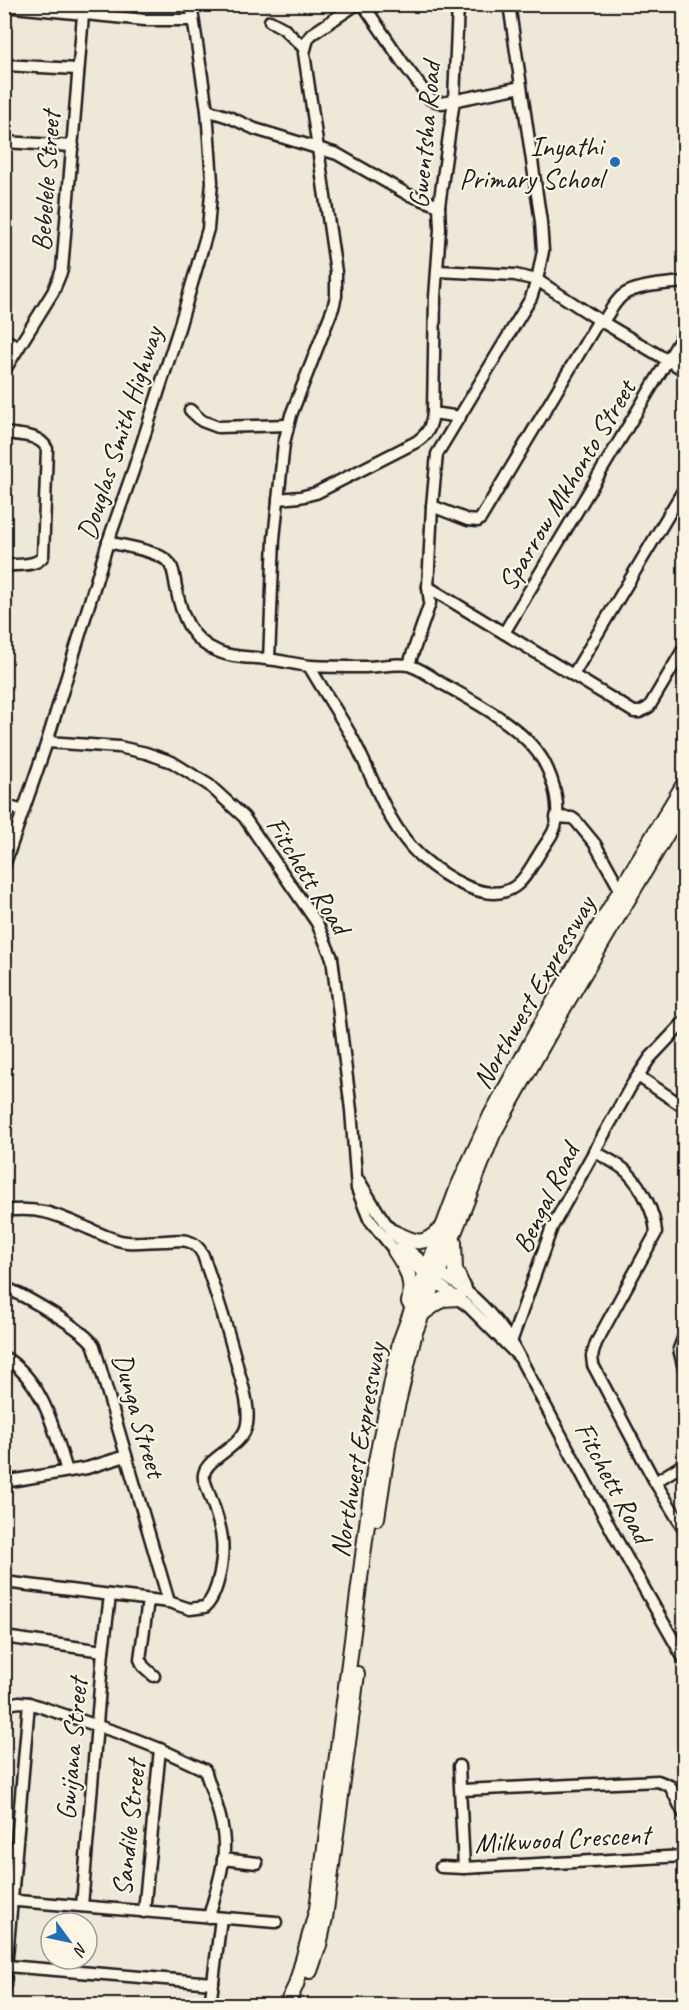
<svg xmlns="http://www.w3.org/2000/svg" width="689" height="2010" font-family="Caveat,sans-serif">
<rect width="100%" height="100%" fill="#eee8d9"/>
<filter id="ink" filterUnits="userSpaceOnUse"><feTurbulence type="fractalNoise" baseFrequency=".0167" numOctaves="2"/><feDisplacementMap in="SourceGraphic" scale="12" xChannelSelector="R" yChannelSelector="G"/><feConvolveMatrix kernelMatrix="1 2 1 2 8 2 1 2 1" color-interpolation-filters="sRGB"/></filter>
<g filter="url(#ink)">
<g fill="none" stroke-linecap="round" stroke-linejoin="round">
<defs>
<g id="minor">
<polyline points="363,4 403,63 430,99 442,103 521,87"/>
<polyline points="458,4 454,100 439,206 440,229 435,297 433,413 460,417"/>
<polyline points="4,6 145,20 193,20"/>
<polyline points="270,21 283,28 304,48"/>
<polyline points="4,65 77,69"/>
<polyline points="207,110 229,117 255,129 337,154 407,194 439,206"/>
<polyline points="4,142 73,146"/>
<polyline points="438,271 515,275 537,280 599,320 684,370"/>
<path d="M603 322C609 313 615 301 623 295 637 285 668 284 684 282"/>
<polyline points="4,339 19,347"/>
<polyline points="4,371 53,292 62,270 83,15"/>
<polyline points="190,410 202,421 218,427 288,425"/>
<path d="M4 433C19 435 40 434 47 449L43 556C37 567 16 564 4 566"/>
<path d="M278 499 300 497 316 493 416 442C428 434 431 427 433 413"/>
<polyline points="432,506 468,520 478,521 481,518 599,320"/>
<path d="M108 542C124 546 154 550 166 560 174 566 174 577 176 587 181 614 190 640 217 651 232 658 250 657 266 659 281 660 296 665 311 666 329 667 348 667 366 667 377 667 402 662 411 666 421 669 432 677 441 683 475 702 524 727 544 762 554 781 562 809 554 830 550 839 543 847 538 856 532 865 527 876 518 884 490 909 442 875 420 856 386 824 374 778 353 739 339 714 323 690 309 666"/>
<polyline points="428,587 634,712 640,712 649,707 684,648"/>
<polyline points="504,633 684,333"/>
<polyline points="269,659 274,539 284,443 291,415 333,308 336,296 336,272 304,53 308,39 312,34 357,4"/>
<polyline points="409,664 430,603 428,587 432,506 437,454 531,298 537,280 543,251 541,222 509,4"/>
<polyline points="573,675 684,489"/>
<polyline points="47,742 119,747 146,753 172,762 209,785 244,817 317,923 332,958 351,1110 357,1189 369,1219 395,1251 469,1307 520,1358"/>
<polyline points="4,805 23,811"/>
<polyline points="556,817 572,818 576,821 595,844 621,891"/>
<polyline points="4,866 47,742 108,542 133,471 179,328 208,229 212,182 207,110 191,4"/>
<polyline points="638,1076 684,1107"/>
<path d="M594 1151C605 1158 618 1163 627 1172 642 1187 655 1213 656 1233L596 1343 592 1356 593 1365 655 1482 684 1529"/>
<path d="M360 1182C374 1206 388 1230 409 1250 424 1265 445 1275 462 1288 482 1303 498 1322 512 1343L619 1544 684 1659"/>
<path d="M4 1211C42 1206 59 1216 92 1230 103 1235 115 1241 127 1242 139 1243 152 1241 164 1241 181 1240 194 1237 203 1255 215 1291 228 1328 237 1365 242 1384 250 1405 247 1424 243 1449 200 1459 204 1479 210 1498 220 1519 222 1539 224 1557 219 1594 205 1607L190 1609 169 1602 4 1582"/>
<path d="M4 1287C23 1295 86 1330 94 1346L169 1602"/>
<polyline points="684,1336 679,1349 684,1369"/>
<polyline points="510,1345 552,1227 631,1086 650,1058 684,1022"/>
<path d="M4 1357C44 1381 54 1430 67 1471"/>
<polyline points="4,1482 87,1468 126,1456"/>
<polyline points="655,1482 684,1464"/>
<polyline points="148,1600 140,1659 143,1666 154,1676"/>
<polyline points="4,1637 103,1651"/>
<path d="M4 1705 19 1702 29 1703 122 1734 160 1749 205 1770C212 1793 223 1818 224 1843 225 1867 215 1893 209 1917"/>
<polyline points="459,1766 464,1868"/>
<polyline points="462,1790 658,1781 670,1786 684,1814"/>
<polyline points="223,1859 257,1863"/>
<polyline points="441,1867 464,1868 684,1856"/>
<polyline points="5,1900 276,1922"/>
<polyline points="82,1906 103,1651 110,1596"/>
<polyline points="144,1912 160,1749"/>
<polyline points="7,1966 213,1983"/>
<polyline points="4,1991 29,1703"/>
<polyline points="210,2006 221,1918"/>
</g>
<g id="major">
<path d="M393 1232C415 1242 421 1248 441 1229"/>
<polyline points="454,1242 455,1270 464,1289"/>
<path d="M395 1251C406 1267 414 1281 409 1302"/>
<polyline points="423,1313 443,1299 458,1298"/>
<polyline points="377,1518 389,1440 415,1332 493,1134 563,1009 684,805"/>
<polyline points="310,1971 319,1945 325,1918 357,1674"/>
<polyline points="286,2006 296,1985 317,1909 374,1471 400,1342 458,1187 491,1115 546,1015 684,784"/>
</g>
</defs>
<use href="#minor" stroke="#1c1c1c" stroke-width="15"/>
<use href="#major" stroke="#1c1c1c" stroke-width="18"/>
<use href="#minor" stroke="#fcf5e5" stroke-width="10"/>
<use href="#major" stroke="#fcf5e5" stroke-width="14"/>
</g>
</g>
<circle fill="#1f6fb2" stroke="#fcf5e5" stroke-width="2" cx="615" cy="162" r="6"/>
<g text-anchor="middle" stroke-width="4.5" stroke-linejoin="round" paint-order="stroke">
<g font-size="28" fill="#1c1c1c" stroke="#fcf5e5">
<text transform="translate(424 135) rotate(-85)" y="10">Gwentsha Road</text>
<text transform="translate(45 181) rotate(-86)" y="10">Bebelele Street</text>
<text transform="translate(119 433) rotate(-72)" y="10">Douglas Smith Highway</text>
<text transform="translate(566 485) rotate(-59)" y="10">Sparrow Mkhonto Street</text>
<text transform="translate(309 875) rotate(58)" y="10">Fitchett Road</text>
<text transform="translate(533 992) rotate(-60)" y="10">Northwest Expressway</text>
<text transform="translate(545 1198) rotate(-64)" y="10">Bengal Road</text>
<text transform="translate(140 1415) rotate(74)" y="10">Dunga Street</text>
<text transform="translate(357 1450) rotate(-80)" y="10">Northwest Expressway</text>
<text transform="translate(614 1482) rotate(62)" y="10">Fitchett Road</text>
<text transform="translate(71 1749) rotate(-85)" y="10">Gwijana Street</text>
<text transform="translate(128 1828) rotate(-84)" y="10">Sandile Street</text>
<text transform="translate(562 1838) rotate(-3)" y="10">Milkwood Crescent</text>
</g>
<g font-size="28" fill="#1c1c1c" stroke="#fcf5e5" text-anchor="end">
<text x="603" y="156">Inyathi<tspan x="603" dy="32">Primary School</tspan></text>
</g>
</g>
<rect width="689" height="2010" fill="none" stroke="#fcf5e5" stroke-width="24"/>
<rect x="12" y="12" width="665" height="1986" fill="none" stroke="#1c1c1c" stroke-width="2" filter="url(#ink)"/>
<g transform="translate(69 1941) rotate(123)"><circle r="28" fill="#fcf5e5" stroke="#a29e95" stroke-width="1.5"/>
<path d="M0-4.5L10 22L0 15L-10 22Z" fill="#1f6fb2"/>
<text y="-9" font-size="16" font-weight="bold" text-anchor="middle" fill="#1c1c1c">N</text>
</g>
</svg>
